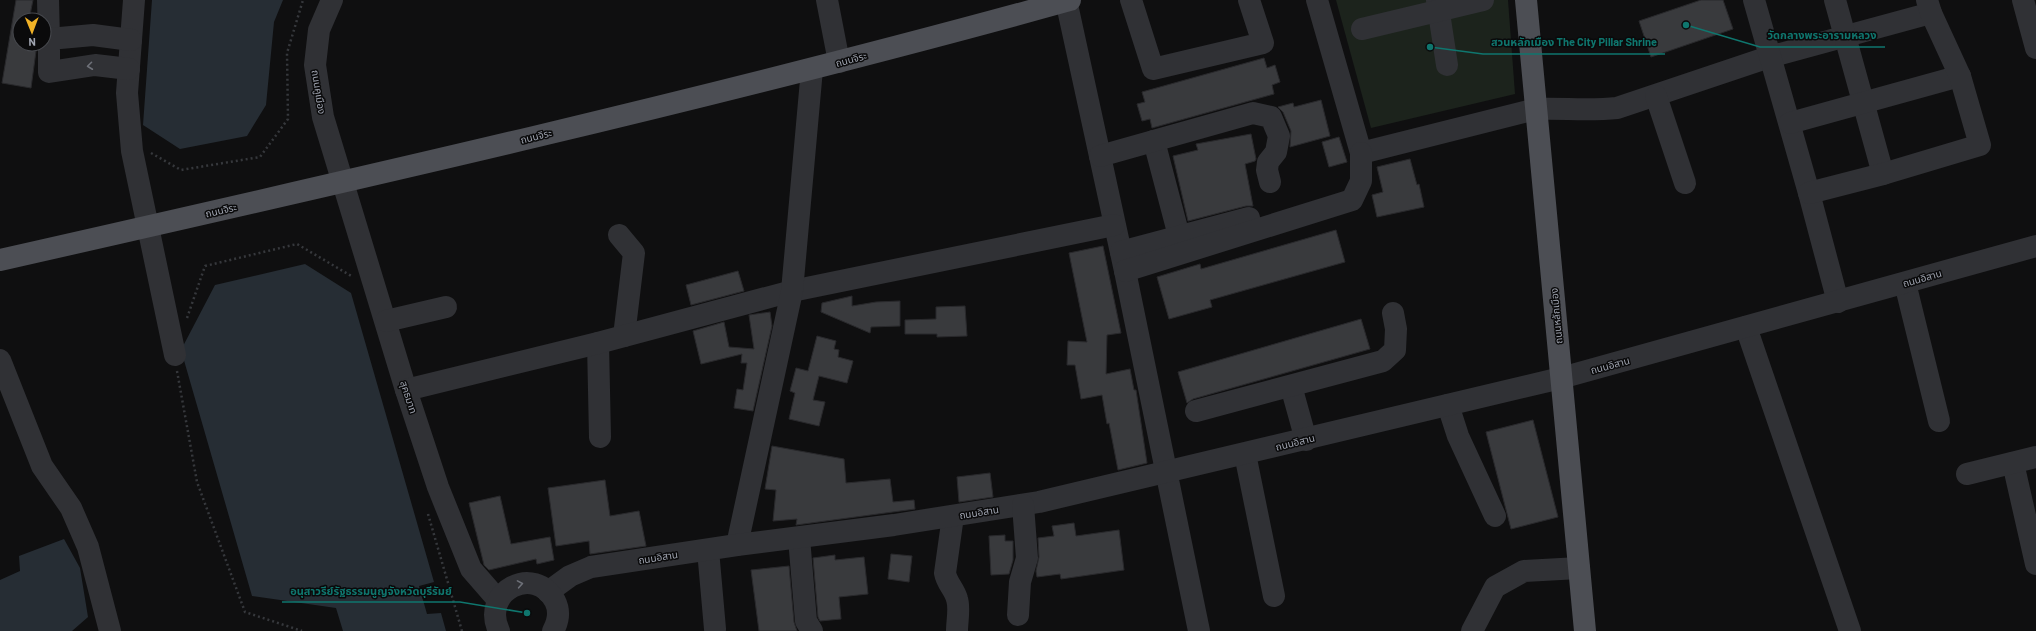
<svg xmlns="http://www.w3.org/2000/svg" width="2036" height="631" font-family="Barlow,'Noto Sans Thai',sans-serif">
<rect width="100%" height="100%" fill="#0f0f10"/>
<polygon fill="#1c231c" points="1336,0 1508,0 1515,94 1371,128"/>
<g fill="#262d34">
<polygon points="152,0 283,0 274,22 266,105 247,136 180,149 143,125"/>
<polygon points="305,264 351,293 434,582 419,586 427,614 441,613 446,631 343,631 336,608 252,596 181,350 215,285"/>
<polygon points="64,539 80,568 88,617 72,631 0,631 0,580 20,571 19,556"/>
</g>
<g fill="#393a3d" stroke="#29292c">
<polygon points="16,0 33,0 29,20 20,20 20,44 25,44 25,49 36,51 31,88 2,83"/>
<polygon points="1701,0 1723,0 1733,29 1651,57 1639,21"/>
<polygon points="1264,58 1267,68 1275,65 1280,82 1272,85 1274,94 1152,128 1150,119 1142,121 1137,104 1145,102 1142,92"/>
<polygon points="1321,100 1330,136 1290,147 1291,131 1283,112 1278,107 1293,103 1294,107"/>
<polygon points="1251,134 1256,159 1255,161 1245,164 1253,206 1246,206 1188,221 1173,156 1198,150 1196,144"/>
<polygon points="1339,137 1347,162 1329,167 1322,142"/>
<polygon points="1410,159 1417,185 1419,184 1424,207 1377,217 1372,195 1383,192 1377,167"/>
<polygon points="1336,230 1345,262 1210,300 1212,307 1169,319 1157,277 1200,264 1201,269"/>
<polygon points="1103,246 1121,333 1107,335 1106,374 1130,369 1134,390 1136,390 1147,463 1118,470 1109,423 1107,424 1102,395 1081,399 1075,365 1067,365 1068,341 1087,342 1069,253"/>
<polygon points="738,271 744,291 691,305 686,285"/>
<polygon points="852,296 852,306 876,302 900,301 900,326 871,327 870,333 821,312 822,303"/>
<polygon points="965,306 967,336 937,337 937,334 905,334 905,320 936,319 936,307"/>
<polygon points="770,312 772,326 753,411 734,408 737,389 743,390 747,363 741,363 742,354 701,364 693,331 724,322 729,347 754,349 749,315"/>
<polygon points="1361,319 1370,349 1193,399 1187,403 1178,372"/>
<polygon points="817,336 836,341 834,349 839,350 838,357 853,361 847,383 819,376 813,400 825,402 819,426 789,419 795,393 790,391 796,368 808,371"/>
<polygon points="1533,420 1558,517 1511,529 1486,432"/>
<polygon points="772,446 844,459 846,483 890,479 893,502 914,500 915,509 796,525 797,519 773,521 776,490 765,489"/>
<polygon points="990,473 993,497 959,502 957,477"/>
<polygon points="605,480 610,516 639,511 646,546 590,554 589,541 556,546 548,488"/>
<polygon points="500,496 511,544 550,537 554,560 537,564 536,559 489,570 484,565 469,503"/>
<polygon points="1074,523 1076,536 1119,530 1124,570 1061,579 1060,574 1037,577 1036,571 1039,557 1038,538 1054,536 1052,526"/>
<polygon points="1005,535 1005,541 1013,541 1013,560 1009,574 991,575 989,536"/>
<polygon points="891,554 912,556 909,582 888,579"/>
<polygon points="835,555 835,560 864,557 868,594 839,597 841,619 820,621 818,617 813,558"/>
<polygon points="789,566 794,622 797,631 759,631 751,570"/>
</g>
<g fill="none" stroke-linecap="round" stroke-linejoin="round">
<g stroke="#36383c" stroke-width="2.5" stroke-dasharray="2 3" stroke-linecap="butt">
<polyline points="151,153 181,170 260,157 288,119 287,53 303,0"/>
<polyline points="187,318 205,266 297,244 353,277"/>
<polyline points="177,371 197,482 245,612 302,631"/>
<polyline points="428,514 462,631"/>
</g>
<g stroke="#303135" stroke-width="22">
<polyline points="48,0 49,39"/>
<polyline points="134,0 127,93 132,151 175,355"/>
<polyline points="332,0 319,30 315,65 323,117 406,390 438,487 471,569 498,600"/>
<polyline points="827,0 839,62"/>
<polyline points="1066,0 1125,271 1199,631"/>
<polyline points="1131,0 1153,69 1263,43 1249,0"/>
<path d="M1317 0 1361 153 1536 109C1563 108 1590 111 1617 108L1769 57 1931 13"/>
<polyline points="1437,0 1447,65"/>
<polyline points="1754,0 1809,193 1838,302"/>
<polyline points="1835,0 1883,174"/>
<polyline points="2023,0 2036,48"/>
<polyline points="1362,29 1483,0"/>
<polyline points="129,69 95,65 49,72 49,39 93,35 131,40"/>
<polyline points="1656,96 1685,183"/>
<polyline points="1790,123 1960,76"/>
<polyline points="1154,141 1179,236"/>
<polyline points="1100,156 1253,113 1271,117 1279,136 1276,152 1268,162 1267,170 1270,182"/>
<polyline points="1809,193 1883,174 1980,145 1960,76 1931,13 1927,0"/>
<polyline points="619,235 634,253 624,336"/>
<polyline points="1121,252 1249,218"/>
<polyline points="1125,271 1352,200 1361,181 1361,153"/>
<polyline points="1905,283 1939,421"/>
<polyline points="386,321 446,307"/>
<polyline points="1746,327 1850,631"/>
<polyline points="598,343 600,437"/>
<polyline points="0,360 42,466 71,508 88,547 110,631"/>
<polyline points="1291,386 1306,440"/>
<polyline points="406,390 598,343 792,291 1114,225"/>
<polyline points="1448,405 1458,436 1495,516"/>
<polyline points="1196,411 1383,361 1395,350 1396,329 1393,313"/>
<polyline points="1245,454 1274,596"/>
<polyline points="2013,463 2036,564"/>
<polyline points="1967,474 2036,457"/>
<path d="M953 516 945 573C947 584 954 588 957 599 960 608 957 621 957 631"/>
<polyline points="799,538 806,621 812,631"/>
<polyline points="737,545 792,291 812,69"/>
<polyline points="708,550 715,629"/>
<polyline points="548,592 570,576 591,567 737,545 894,525 1039,502 1561,378 2036,246"/>
<polyline points="1018,615 1020,582 1027,558 1023,505"/>
<path d="M499 631C480 591 535 563 555 601 560 611 558 622 553 631"/>
<polyline points="1472,631 1495,587 1524,571 1579,568"/>
</g>
<g stroke="#4c4e54" stroke-width="22">
<polyline points="1526,0 1585,631"/>
<path d="M0 260C358 179 716 98 1070 0"/>
</g>
</g>
<defs><path id="oneway-chevron" d="M-2-3.5L2.5 0L-2 3.5" fill="none" stroke-width="1.6" stroke-linecap="round" stroke-linejoin="round"/></defs>
<g stroke="#6e7179">
<use href="#oneway-chevron" transform="translate(90 66) rotate(173)"/>
<use href="#oneway-chevron" transform="translate(520 584) rotate(-10)"/>
</g>
<g text-anchor="middle" stroke-width="3" stroke-linejoin="round" paint-order="stroke">
<g font-size="10" fill="#a0a5b1" stroke="#0a0a0b">
<text transform="translate(851 59) rotate(-15)" y="4">ถนนจิระ</text>
<text transform="translate(319 92) rotate(81)" y="4">ถนนคูเมือง</text>
<text transform="translate(536 136) rotate(-14)" y="4">ถนนจิระ</text>
<text transform="translate(221 210) rotate(-13)" y="4">ถนนจิระ</text>
<text transform="translate(1922 278) rotate(-16)" y="4">ถนนอิสาน</text>
<text transform="translate(1556 316) rotate(-95)" y="4">ถนนหลักเมือง</text>
<text transform="translate(1610 365) rotate(-15)" y="4">ถนนอิสาน</text>
<text transform="translate(409 397) rotate(72)" y="4">สุคธมาท</text>
<text transform="translate(1295 442) rotate(-14)" y="4">ถนนอิสาน</text>
<text transform="translate(979 512) rotate(-9)" y="4">ถนนอิสาน</text>
<text transform="translate(658 557) rotate(-9)" y="4">ถนนอิสาน</text>
</g>
</g>
<path fill="none" stroke="#0f766e" stroke-width="1.5" d="M1686 25L1760 47H1885M1430 47L1483 54H1665M527 613L460 602H282"/>
<g fill="#0f766e" stroke="#0a0a0b" stroke-width="1.5">
<circle cx="1686" cy="25" r="4"/>
<circle cx="1430" cy="47" r="4"/>
<circle cx="527" cy="613" r="4"/>
</g>
<g font-size="11" text-anchor="middle" font-weight="bold" fill="#0f766e" stroke="#0a0a0b" stroke-width="3" stroke-linejoin="round" paint-order="stroke">
<text x="1822" y="39">วัดกลางพระอารามหลวง</text>
<text x="1574" y="46">สวนหลักเมือง The City Pillar Shrine</text>
<text x="371" y="595">อนุสาวรีย์รัฐธรรมนูญจังหวัดบุรีรัมย์</text>
</g>
<g transform="translate(32 32) rotate(179)"><circle r="19" fill="#0a0a0b" stroke="#46484d"/>
<path d="M0-3L7 15L0 10L-7 15Z" fill="#f1b226"/>
<text y="-6" font-size="11" font-weight="bold" text-anchor="middle" fill="#a0a5b1">N</text>
</g>
</svg>
